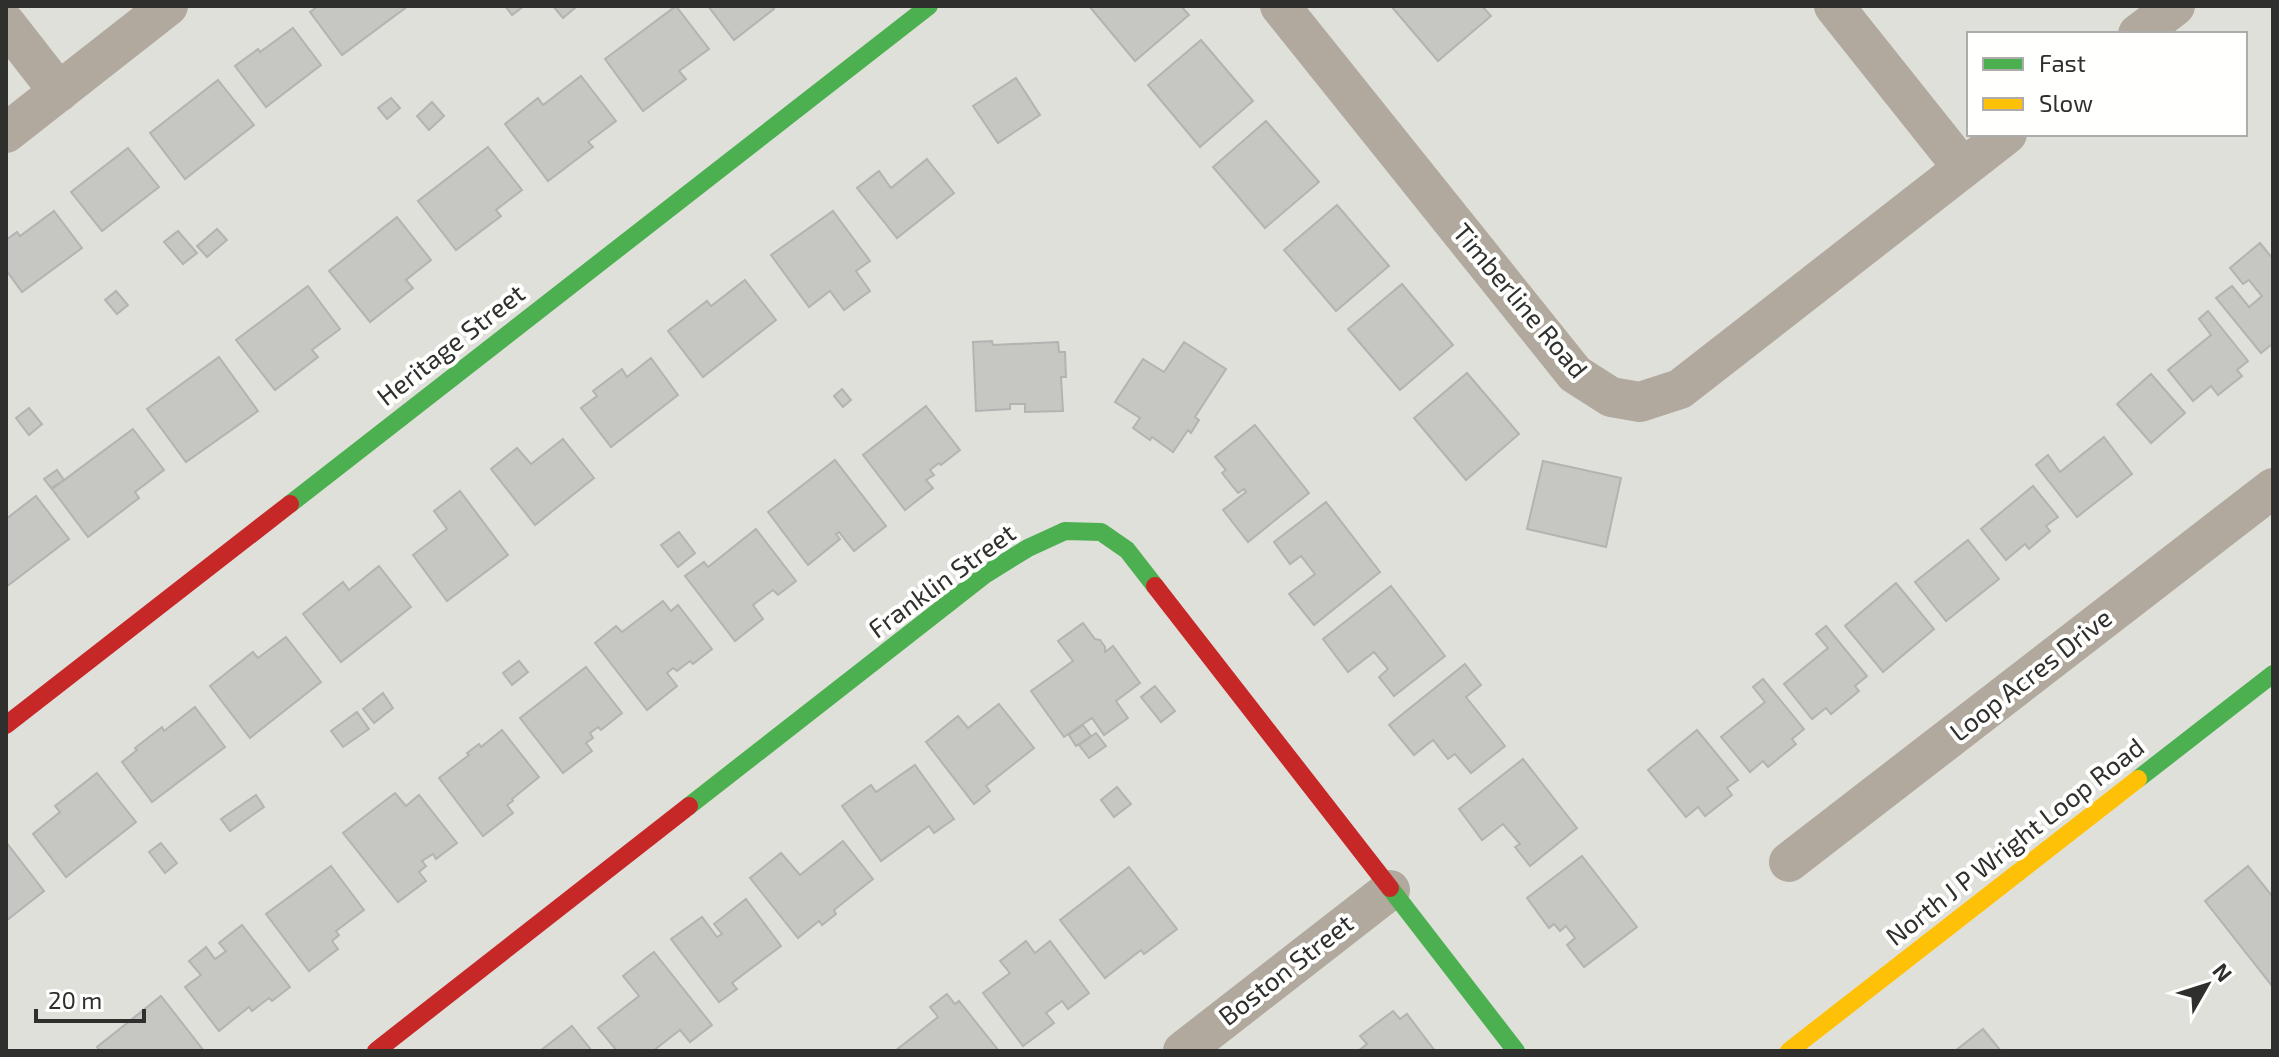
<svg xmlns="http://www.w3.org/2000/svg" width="2279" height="1057" font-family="'Exo 2',sans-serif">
<rect width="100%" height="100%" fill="#e0e0db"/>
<g fill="#c6c7c3" stroke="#b3b4b1" stroke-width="2">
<polygon points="318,6 408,6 342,55 310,12"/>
<polygon points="505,6 524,6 512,15"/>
<polygon points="553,6 576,6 576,7 563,18"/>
<polygon points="676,6 709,49 679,71 686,79 643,111 605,59"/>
<polygon points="708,6 772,6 774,9 734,40"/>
<polygon points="1089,6 1181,6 1189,15 1135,61"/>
<polygon points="1391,6 1482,6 1491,16 1438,61"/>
<polygon points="293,28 321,65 266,107 235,66 258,49 260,52"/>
<polygon points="1201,40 1253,101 1200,147 1148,85"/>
<polygon points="581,76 616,121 588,142 593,147 548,181 505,124 538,98 543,105"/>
<polygon points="1016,78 1040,115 998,143 973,106"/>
<polygon points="218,80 254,125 185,179 150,133"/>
<polygon points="391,98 400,108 387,119 378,108"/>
<polygon points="432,102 444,116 429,130 417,116"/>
<polygon points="1266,121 1319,182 1265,228 1213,167"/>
<polygon points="488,147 522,190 496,210 501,216 456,250 418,201"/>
<polygon points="128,148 159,187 102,231 71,192"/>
<polygon points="927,159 954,193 897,238 857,188 879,171 891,188"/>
<polygon points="1337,205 1389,266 1336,311 1284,250"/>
<polygon points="54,211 82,248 22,292 6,270 6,240 17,232 20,236"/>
<polygon points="833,211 870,261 856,271 870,291 844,310 830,291 809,307 771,255"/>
<polygon points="397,217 431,260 406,280 413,288 370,322 329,271"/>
<polygon points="217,229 227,240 207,257 197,246"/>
<polygon points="178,231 197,253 183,264 164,242"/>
<polygon points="2260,243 2273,259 2273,347 2271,345 2261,353 2216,298 2232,286 2249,307 2262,296 2249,280 2243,284 2230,268"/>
<polygon points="745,280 776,320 703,377 668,331 707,301 711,306"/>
<polygon points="1402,284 1453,345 1400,390 1348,329"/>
<polygon points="308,286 340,329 312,350 318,357 275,390 236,340"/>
<polygon points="116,291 128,305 117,314 105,300"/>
<polygon points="2208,311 2248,361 2237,370 2242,376 2218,395 2211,386 2193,401 2168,370 2211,335 2199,319"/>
<polygon points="992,341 993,345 1058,342 1059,352 1065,352 1066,377 1061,377 1063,411 1025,412 1025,404 1010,404 1010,409 976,411 973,342"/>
<polygon points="1184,342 1226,369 1195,417 1199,420 1191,433 1188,430 1173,452 1152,437 1150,440 1133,428 1140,418 1115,402 1143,359 1164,372"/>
<polygon points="219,357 258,411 186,462 147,409"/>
<polygon points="651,358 678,395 611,447 581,408 597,396 593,391 622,369 627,377"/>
<polygon points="1467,373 1519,434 1466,480 1414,418"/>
<polygon points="2151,374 2185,413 2151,443 2117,404"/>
<polygon points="842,389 851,400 843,407 834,396"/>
<polygon points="926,406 960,450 941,465 939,463 930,470 934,475 926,480 933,488 905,510 863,455"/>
<polygon points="29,408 42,424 29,435 16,418"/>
<polygon points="1255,425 1309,493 1248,542 1223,510 1246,492 1244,489 1238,493 1222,473 1226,470 1215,457"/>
<polygon points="133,429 164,470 135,492 139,498 88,537 52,489"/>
<polygon points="2104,437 2132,474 2077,517 2036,465 2048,455 2060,472"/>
<polygon points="563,439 594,478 535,525 491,469 517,448 531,464"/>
<polygon points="835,460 886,526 854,551 839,532 836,534 840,539 808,565 768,512"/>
<polygon points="1543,461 1621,478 1606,547 1527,529"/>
<polygon points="57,470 64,480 51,488 44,479"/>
<polygon points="2033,486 2058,517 2046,526 2050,531 2029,549 2025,544 2006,560 1981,529"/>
<polygon points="460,491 508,555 447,601 413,555 447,529 434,511"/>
<polygon points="36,496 69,539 6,587 6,519"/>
<polygon points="1326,502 1380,572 1314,625 1289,594 1315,574 1301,556 1290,564 1274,542"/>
<polygon points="756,529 796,581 778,595 773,590 753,605 763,619 735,641 685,576 704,562 708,567"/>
<polygon points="679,532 695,553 678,567 661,545"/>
<polygon points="1968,540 1999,579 1946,621 1915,582"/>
<polygon points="379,566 411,607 341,662 303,614 343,582 349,590"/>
<polygon points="1896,583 1934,629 1883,672 1845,626"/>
<polygon points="1391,586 1445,656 1394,696 1379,677 1388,669 1374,652 1348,672 1323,639"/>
<polygon points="663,601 671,611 678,605 712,649 693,664 690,661 677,671 673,668 667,673 677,686 647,710 595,643 616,626 622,632"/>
<polygon points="1083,623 1095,639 1100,640 1105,647 1105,652 1113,646 1140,683 1116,701 1128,718 1104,735 1092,718 1064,737 1031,691 1073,661 1058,641"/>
<polygon points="1826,626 1867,676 1855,686 1859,691 1831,714 1826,708 1812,719 1784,684 1828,648 1816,634"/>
<polygon points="286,637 321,682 250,738 210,686 253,652 258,658"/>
<polygon points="519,661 528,672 512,685 503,673"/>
<polygon points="1465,664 1481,685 1466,697 1505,746 1471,773 1455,754 1448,759 1433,740 1414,755 1389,725"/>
<polygon points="586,667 622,713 601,730 598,727 590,733 593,738 586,743 592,751 563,773 520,718"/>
<polygon points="1763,679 1804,729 1792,739 1796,744 1768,767 1763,761 1750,772 1721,737 1765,702 1753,687"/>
<polygon points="1155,686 1175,711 1161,722 1141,697"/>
<polygon points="383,693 393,708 374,723 363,709"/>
<polygon points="999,704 1034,748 986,786 990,791 974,804 926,742 958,716 968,728"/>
<polygon points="195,707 225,747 152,802 122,762 137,750 135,748 162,727 164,731"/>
<polygon points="357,712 369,729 343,747 331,731"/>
<polygon points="1083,725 1091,736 1076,746 1069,735"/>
<polygon points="502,730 539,777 512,799 513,801 507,805 513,813 483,836 439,778 469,755 467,753 479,744 481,747"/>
<polygon points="1697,730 1738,780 1727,788 1732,795 1705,816 1698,807 1686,817 1648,770"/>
<polygon points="1096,733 1106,746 1089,758 1079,745"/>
<polygon points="1523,759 1577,828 1530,866 1515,847 1520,844 1503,824 1482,840 1459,809"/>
<polygon points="915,765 954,819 934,833 929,826 881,861 842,806 871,785 876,792"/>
<polygon points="97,773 136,822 66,877 33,834 60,812 55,806"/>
<polygon points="1117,787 1131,804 1114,817 1101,800"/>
<polygon points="395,793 406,806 419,795 457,843 436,859 433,854 422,861 426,866 419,872 426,881 398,902 343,833"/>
<polygon points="256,795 264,807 230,831 221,819"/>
<polygon points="843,841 873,879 834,910 836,914 822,925 819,921 798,938 750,878 781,853 800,875"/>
<polygon points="6,842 44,891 6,921"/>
<polygon points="161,843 177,863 165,873 149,852"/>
<polygon points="1582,856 1637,927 1584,967 1567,945 1575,938 1566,926 1560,931 1554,924 1549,928 1527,898"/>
<polygon points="331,866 364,910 336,931 339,935 332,941 338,949 309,971 266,914"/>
<polygon points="2248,866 2273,897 2273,987 2205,901"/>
<polygon points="1129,867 1177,929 1144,954 1141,950 1105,978 1060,920"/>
<polygon points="746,899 781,946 732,983 737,989 719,1002 671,939 702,917 717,937 722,934 714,924"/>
<polygon points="242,925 290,987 272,1001 269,998 252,1011 249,1007 219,1031 185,987 201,975 189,961 206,947 215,959 226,951 219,943"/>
<polygon points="1026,941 1035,953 1050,941 1089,993 1068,1009 1062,1001 1046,1013 1054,1023 1023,1046 983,993 1010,973 1000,961"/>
<polygon points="654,952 712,1025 690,1042 680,1030 653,1051 617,1051 598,1028 639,996 623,976"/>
<polygon points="947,994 955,1004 959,1001 999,1051 895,1051 938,1017 930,1007"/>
<polygon points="161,996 204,1051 100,1051 97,1047"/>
<polygon points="1393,1011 1400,1019 1407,1014 1435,1051 1358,1051 1367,1044 1360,1036"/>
<polygon points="572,1026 592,1051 540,1051"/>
<polygon points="1983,1029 2001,1051 1955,1051"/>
</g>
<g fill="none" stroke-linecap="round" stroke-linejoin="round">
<g stroke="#b1a99e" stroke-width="40">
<polyline points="1280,6 1575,374 1611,397 1640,402 1680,389 2007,134"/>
<polyline points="1834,6 1963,168"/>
<polyline points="6,24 59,92"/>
<polyline points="2138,34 2175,6"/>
<polyline points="6,133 168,6"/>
<polyline points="1789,862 2273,488"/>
<polyline points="1183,1051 1390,890"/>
</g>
<g stroke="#4caf50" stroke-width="18">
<polyline points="290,504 929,6"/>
<polyline points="2138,779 2273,674"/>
<polyline points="689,806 986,574 1028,548 1065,531 1101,532 1127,550 1155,586"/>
<polyline points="1390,888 1516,1051"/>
</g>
<polyline stroke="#ffc107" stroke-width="18" points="1789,1051 2138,779"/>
<g stroke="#c62828" stroke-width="18">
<polyline points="1155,586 1390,888"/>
<polyline points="6,725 290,504"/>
<polyline points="376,1051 689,806"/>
</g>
</g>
<g text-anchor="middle" stroke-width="8" stroke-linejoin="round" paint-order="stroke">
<g font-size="26" fill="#2f2f2d" stroke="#fffffe">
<text transform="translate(1520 301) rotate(50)" y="9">Timberline Road</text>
<text transform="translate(451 345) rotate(-38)" y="9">Heritage Street</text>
<text transform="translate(942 581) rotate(-36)" y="9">Franklin Street</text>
<text transform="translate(2031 675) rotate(-38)" y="9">Loop Acres Drive</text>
<text transform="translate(2015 842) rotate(-38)" y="9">North J P Wright Loop Road</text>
<text transform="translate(1286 970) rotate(-38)" y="9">Boston Street</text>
</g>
</g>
<rect width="2279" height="1057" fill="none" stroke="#2f2f2d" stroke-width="16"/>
<rect x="1967" y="32" width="280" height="104" fill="#fffffe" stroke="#acacaa" stroke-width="2"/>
<rect x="1983" y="58" width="40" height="12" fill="#4caf50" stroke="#acacaa" stroke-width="2"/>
<text x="2039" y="72" font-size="24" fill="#2f2f2d">Fast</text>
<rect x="1983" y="98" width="40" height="12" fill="#ffc107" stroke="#acacaa" stroke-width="2"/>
<text x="2039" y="112" font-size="24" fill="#2f2f2d">Slow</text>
<g transform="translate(2207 985) rotate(51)" stroke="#fffffe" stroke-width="6" paint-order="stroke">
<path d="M0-6L14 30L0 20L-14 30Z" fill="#2f2f2d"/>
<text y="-12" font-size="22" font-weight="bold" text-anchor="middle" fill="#2f2f2d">N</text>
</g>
<path d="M36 1009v12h108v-12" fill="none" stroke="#2f2f2d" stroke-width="4"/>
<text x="48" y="1009" font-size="24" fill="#2f2f2d" stroke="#fffffe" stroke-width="6" paint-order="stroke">20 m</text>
</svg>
